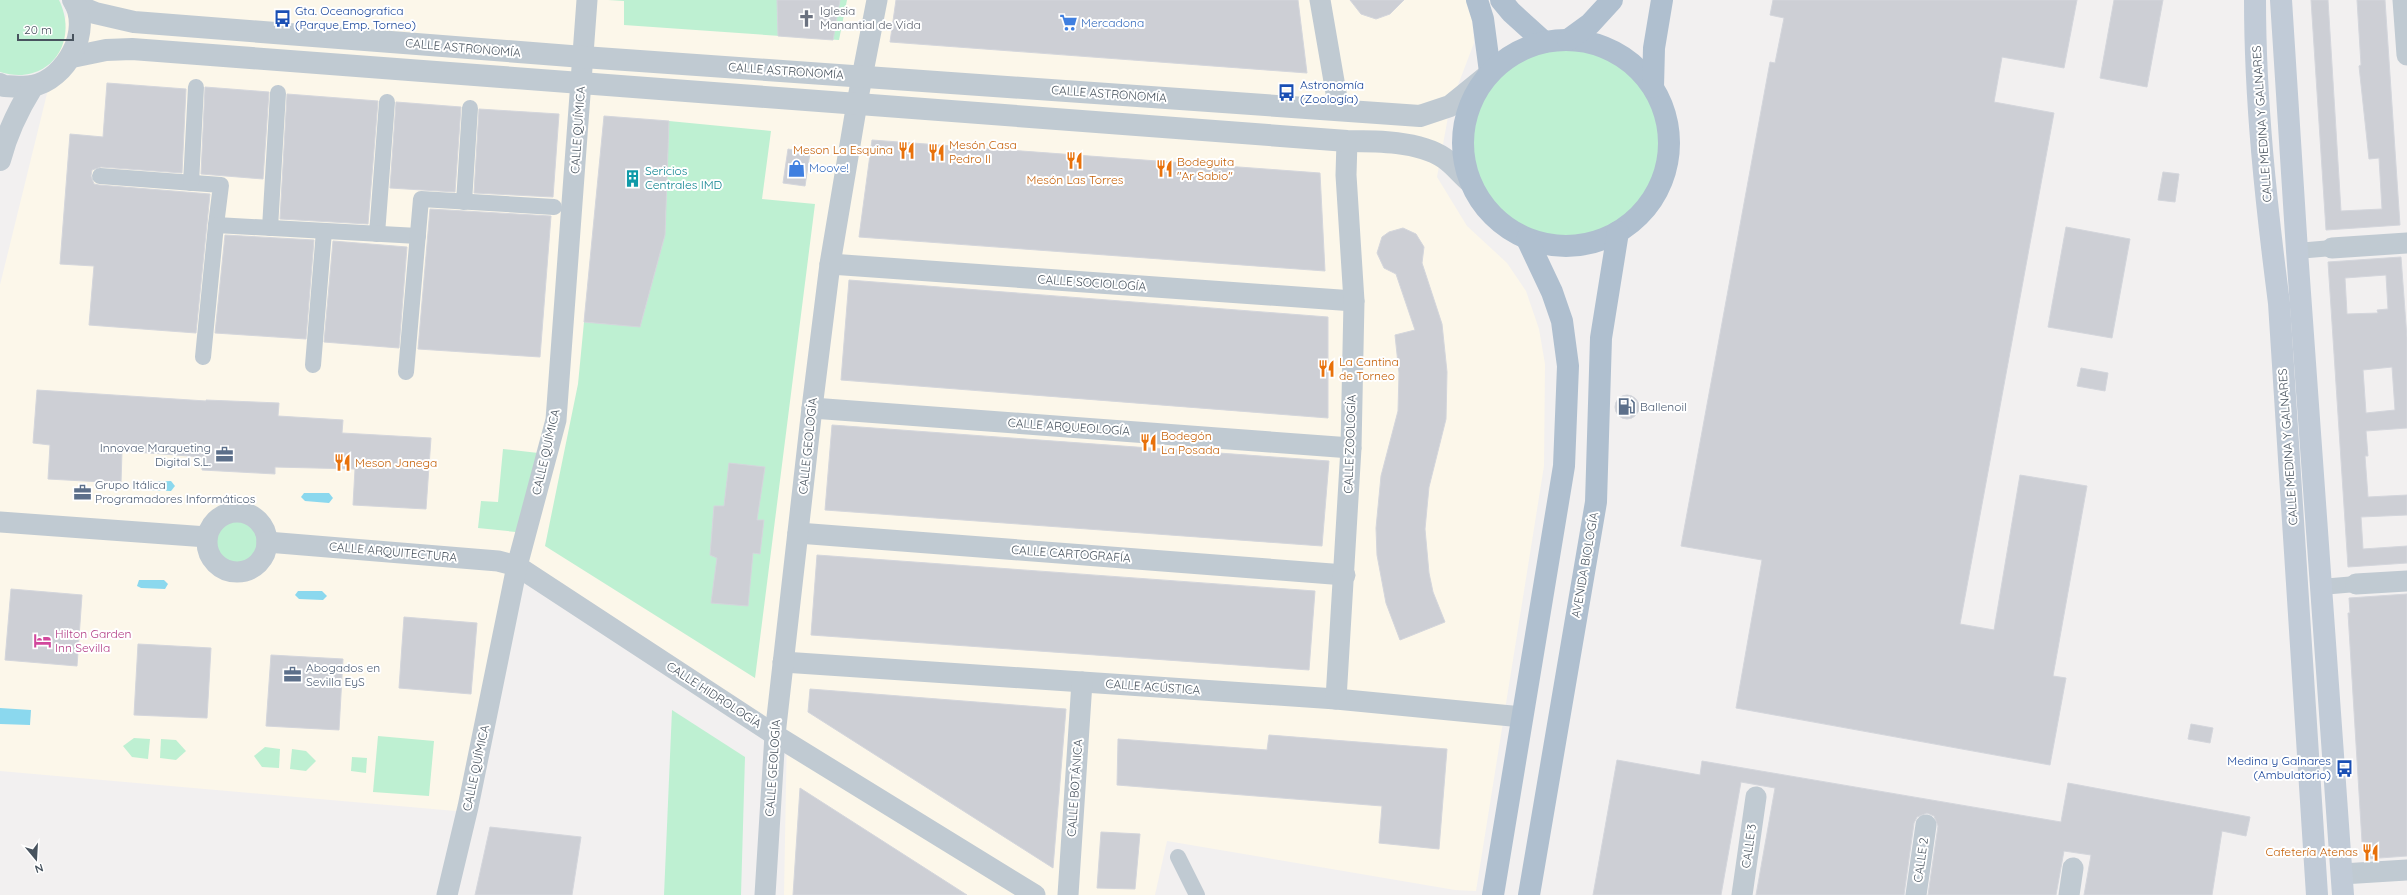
<svg xmlns="http://www.w3.org/2000/svg" width="2407" height="895" font-family="Quicksand,sans-serif">
<rect width="100%" height="100%" fill="#f2f0f0"/>
<polygon fill="#fcf7ea" points="70,0 1467,0 1472,18 1474,43 1450,106 1437,177 1467,226 1507,263 1526,291 1539,329 1545,364 1544,466 1476,891 1455,890 1167,841 1155,895 784,895 787,731 517,566 467,812 0,771 0,285"/>
<g fill="#bef0d2">
<path d="M0 0H59C80 43 48 87 0 72Z"/>
<polygon points="608,0 847,0 839,40 624,25 624,1"/>
<circle cx="1566" cy="143" r="103"/>
<polygon points="669,121 771,131 762,199 815,204 755,678 545,546 578,384 584,322 640,326 665,235"/>
<polygon points="503,449 547,454 526,533 478,528 481,501 498,502"/>
<circle cx="237" cy="542" r="30"/>
<polygon points="672,710 745,757 741,895 664,895"/>
<polygon points="378,736 434,741 429,796 373,792"/>
<polygon points="134,738 150,739 148,759 132,757 123,746"/>
<polygon points="161,739 176,740 186,751 176,760 160,758"/>
<polygon points="265,747 280,749 279,768 262,767 254,756"/>
<polygon points="292,749 306,751 316,761 306,771 290,769"/>
<polygon points="352,757 367,758 366,773 351,771"/>
</g>
<g fill="#8bd8ee">
<polygon points="171,481 175,486 171,491 147,490 144,487 146,482"/>
<polygon points="304,493 329,493 333,498 329,503 305,501 301,497"/>
<polygon points="139,580 164,580 168,584 165,589 141,588 137,586"/>
<polygon points="298,591 322,591 327,596 323,600 299,599 295,595"/>
<polygon points="0,708 31,710 30,725 0,724"/>
</g>
<g fill="#cdcfd5" stroke="#d4d6dc" fill-rule="evenodd">
<polygon points="777,0 840,0 833,40 778,36"/>
<polygon points="896,0 1298,0 1307,73 890,42"/>
<polygon points="1350,0 1404,0 1390,14 1376,19 1361,14"/>
<polygon points="1773,0 2077,0 2064,68 2002,57 1994,102 2054,113 1960,624 1994,630 2020,475 2087,486 2053,676 2066,678 2050,765 1736,708 1762,560 1681,546 1770,62 1775,63 1784,18 1770,15"/>
<polygon points="2114,0 2163,0 2147,87 2100,78"/>
<polygon points="2311,0 2328,0 2341,211 2382,209 2379,158 2369,159 2359,66 2361,65 2357,0 2385,0 2400,225 2326,230"/>
<polygon points="107,83 186,89 182,173 101,167 92,170 91,176 94,184 99,185 210,194 196,333 89,325 94,266 60,264 70,134 103,137"/>
<polygon points="205,87 269,92 263,179 201,174"/>
<polygon points="287,94 378,101 368,224 280,219"/>
<polygon points="396,102 461,107 455,192 390,188"/>
<polygon points="479,109 559,114 553,197 474,193"/>
<polygon points="604,116 669,121 665,235 640,327 584,322"/>
<polygon points="872,140 1320,173 1325,271 859,237"/>
<polygon points="788,149 810,153 805,186 783,183"/>
<polygon points="2163,172 2179,174 2175,202 2158,200"/>
<polygon points="430,209 551,216 540,357 418,349"/>
<polygon points="2066,227 2130,239 2112,338 2048,327"/>
<polygon points="1403,228 1416,234 1424,247 1422,263 1442,324 1447,372 1446,419 1429,487 1425,529 1429,573 1433,592 1445,622 1400,640 1386,603 1377,555 1376,528 1381,476 1398,411 1399,373 1395,335 1415,330 1396,274 1384,268 1377,253 1382,237 1389,232"/>
<polygon points="225,235 314,240 306,339 215,333"/>
<polygon points="333,241 407,247 399,348 324,342"/>
<path d="M2401 257 2407 338V428L2366 431 2368 456H2365L2368 497 2407 495V515L2361 517 2363 549 2407 546V563L2348 567 2328 262ZM2386 275 2388 309 2377 310 2378 313 2347 314 2345 278ZM2392 367 2395 410 2366 413 2363 370Z"/>
<polygon points="849,280 1328,317 1328,418 841,380"/>
<polygon points="2081,368 2108,373 2105,391 2077,386"/>
<polygon points="37,390 206,401 206,400 279,403 278,416 343,420 342,433 431,438 426,509 353,505 355,469 275,467 275,474 202,470 202,457 122,451 121,483 48,479 50,445 33,443"/>
<circle cx="1627" cy="407" r="12"/>
<polygon points="832,425 1329,461 1322,546 825,510"/>
<polygon points="729,463 765,467 757,520 764,520 760,554 753,553 748,606 711,603 717,558 710,555 714,506 724,506"/>
<polygon points="817,555 1315,591 1309,670 811,635"/>
<polygon points="11,589 82,595 77,666 5,660"/>
<polygon points="2407,594 2407,856 2366,859 2365,842 2362,842 2348,613 2350,613 2349,598"/>
<polygon points="404,617 477,623 471,694 399,688"/>
<polygon points="138,644 211,648 207,718 134,715"/>
<polygon points="271,655 343,659 339,730 266,726"/>
<polygon points="810,689 1066,709 1053,868 808,712"/>
<polygon points="2191,724 2213,728 2210,743 2188,739"/>
<polygon points="1269,735 1447,749 1439,849 1379,843 1382,806 1117,785 1118,739 1267,750"/>
<polygon points="1617,760 1700,775 1702,761 2061,822 2068,783 2250,817 2246,836 2222,831 2212,895 2084,895 2091,855 2064,851 2056,895 1928,895 1938,826 1934,816 1927,813 1917,817 1914,823 1904,895 1756,895 1775,788 1741,782 1721,895 1593,895"/>
<polygon points="800,788 967,895 793,895"/>
<polygon points="490,827 581,837 572,895 475,895"/>
<polygon points="1101,832 1140,834 1135,889 1097,888"/>
</g>
<g fill="none" stroke-linecap="round" stroke-linejoin="round">
<g stroke="#c0cad2" stroke-width="16">
<polyline points="100,176 221,185 216,225"/>
<polyline points="191,183 196,87"/>
<polyline points="464,202 470,108"/>
<polyline points="270,228 278,93"/>
<polyline points="377,234 387,102"/>
<polyline points="2297,251 2332,248"/>
<polyline points="203,357 216,225 418,236"/>
<polyline points="313,365 324,231"/>
<polyline points="406,372 421,199 554,207"/>
<polyline points="2321,587 2356,584"/>
<polyline points="1178,857 1197,895"/>
</g>
<g stroke="#c0cad2" stroke-width="21">
<polyline points="1320,0 1339,110"/>
<polyline points="2403,0 2407,55"/>
<polyline points="2332,248 2407,243"/>
<polyline points="830,264 1354,301"/>
<polyline points="812,408 1351,448"/>
<circle cx="237" cy="542" r="30"/>
<polyline points="0,522 207,537"/>
<polyline points="798,533 1345,575"/>
<polyline points="267,542 498,561 517,566 775,735 1035,895"/>
<polyline points="2356,584 2407,581"/>
<polyline points="783,662 1336,699 1522,717"/>
<polyline points="1336,699 1351,448 1354,301 1346,175 1347,141"/>
<polyline points="2342,874 2407,870"/>
<polyline points="447,895 468,807 517,566 556,420 587,0"/>
<polyline points="765,895 775,735 812,408 830,264 857,103 877,0"/>
<polyline points="1068,895 1082,682"/>
<polyline points="1742,895 1756,797"/>
<polyline points="1916,895 1926,825"/>
<polyline points="2069,895 2073,868"/>
</g>
<g stroke="#c0cad2" stroke-width="22">
<polyline points="76,5 95,13 134,22 583,57 1420,116 1450,106 1487,76"/>
<path d="M72 57 106 50 132 49 1347 141C1376 141 1419 141 1444 158 1453 164 1461 174 1469 181"/>
<path d="M0 84 4 86C13 86 24 88 32 86 66 80 93 30 73 0"/>
<path d="M0 160C7 133 18 110 33 86"/>
</g>
<g stroke="#c1cbd7" stroke-width="22">
<path d="M2255 0C2255 101 2266 203 2279 303L2317 895"/>
<polyline points="2281,0 2297,251 2343,895"/>
</g>
<g stroke="#afbfcf" stroke-width="22">
<polyline points="1477,0 1483,19 1490,72"/>
<polyline points="1501,0 1511,12 1544,42"/>
<circle cx="1566" cy="143" r="103"/>
<polyline points="1568,40 1590,24 1612,0"/>
<polyline points="1653,87 1654,48 1662,0"/>
<polyline points="1493,895 1564,466 1568,366 1562,321 1552,292 1527,239"/>
<polyline points="1529,895 1596,502 1601,338 1618,232"/>
</g>
</g>
<defs>
<symbol id="bus-bare" viewBox="-9 -9 18 18"><path d="M-5-6H5V4H4V6H2V4H-2V6H-4V4H-5ZM-3.5-4V0h7V-4ZM-3.5 1.2v1.5H-2V1.2ZM2 1.2v1.5H3.5V1.2Z" fill="#1a4fb4" stroke="#fff" stroke-width="2.5" paint-order="stroke"/></symbol>
<symbol id="church-bare" viewBox="-9 -9 18 18"><path d="M-1.2-6h2.4v3.5h3.3v2.4h-3.3V6h-2.4V-.1h-3.3v-2.4h3.3Z" fill="#6b7280" stroke="#fff" stroke-width="2.5" paint-order="stroke"/></symbol>
<symbol id="supermarket-bare" viewBox="-9 -9 18 18"><path d="M-6-5.5h2.5l.6 2H6L4.5 2H-2.5L-4.4-4H-6ZM-1.5 3.2a1.3 1.3 0 1 0 .1 0ZM3 3.2a1.3 1.3 0 1 0 .1 0Z" fill="#3f7fe0" stroke="#fff" stroke-width="2.5" paint-order="stroke"/></symbol>
<symbol id="restaurant-bare" viewBox="-9 -9 18 18"><path d="M-5-6h1v4h1v-4h1v4h1v-4h1v5L-1.5 .5V6h-2V.5L-5-1ZM5-6V6H3V1.5H1.5Q1.5-4 5-6Z" fill="#e8710a" stroke="#fff" stroke-width="2.5" paint-order="stroke"/></symbol>
<symbol id="shop-bare" viewBox="-9 -9 18 18"><path d="M-5-2.5h2.3a2.7 3.5 0 0 1 5.4 0H5L5.5 6h-11ZM-1.5-2.5h3a1.5 2.3 0 0 0-3 0Z" fill="#3f7fe0" stroke="#fff" stroke-width="2.5" paint-order="stroke"/></symbol>
<symbol id="building-bare" viewBox="-9 -9 18 18"><path d="M-4-6H4V6H1V3H-1V6H-4ZM-2.5-4.3h1.7v1.8h-1.7ZM.8-4.3h1.7v1.8H.8ZM-2.5-1h1.7V.8h-1.7ZM.8-1h1.7V.8H.8Z" fill="#0f9aa8" stroke="#fff" stroke-width="2.5" paint-order="stroke"/></symbol>
<symbol id="fuel-bare" viewBox="-9 -9 18 18"><path d="M-5.5-6h7V0h2V4h1.3V-2.5L3-4.5l.8-.8L6-3V5H2.5V1h-1V6h-7ZM-4.2-4.7v3.2H.2V-4.7Z" fill="#5c6f8a" stroke="#fff" stroke-width="2.5" paint-order="stroke"/></symbol>
<symbol id="office-bare" viewBox="-9 -9 18 18"><path d="M-6-3h4V-5.5h4V-3h4V5H-6ZM-1-4.5V-3h2v-1.5ZM-6 0V1H6V0Z" fill="#5c6f8a" stroke="#fff" stroke-width="2.5" paint-order="stroke"/></symbol>
<symbol id="hotel-bare" viewBox="-9 -9 18 18"><path d="M-6-4.5h1.5V1H6V5H4.5V3h-9V5H-6ZM-4 0a1.8 1.8 0 1 1 3.6 0ZM.5 0V-2.5h3Q6-2.5 6 0Z" fill="#d1479c" stroke="#fff" stroke-width="2.5" paint-order="stroke"/></symbol>
</defs>
<g fill-rule="evenodd">
<use href="#bus-bare" x="270" y="6" width="25" height="25"/>
<use href="#church-bare" x="794" y="6" width="25" height="25"/>
<use href="#supermarket-bare" x="1056" y="10" width="25" height="25"/>
<use href="#bus-bare" x="1274" y="80" width="25" height="25"/>
<use href="#restaurant-bare" x="894" y="138" width="25" height="25"/>
<use href="#restaurant-bare" x="924" y="140" width="25" height="25"/>
<use href="#restaurant-bare" x="1062" y="148" width="25" height="25"/>
<use href="#shop-bare" x="784" y="156" width="25" height="25"/>
<use href="#restaurant-bare" x="1152" y="156" width="25" height="25"/>
<use href="#building-bare" x="620" y="166" width="25" height="25"/>
<use href="#restaurant-bare" x="1314" y="356" width="25" height="25"/>
<use href="#fuel-bare" x="1614" y="394" width="25" height="25"/>
<use href="#restaurant-bare" x="1136" y="430" width="25" height="25"/>
<use href="#office-bare" x="212" y="442" width="25" height="25"/>
<use href="#restaurant-bare" x="330" y="450" width="25" height="25"/>
<use href="#office-bare" x="70" y="480" width="25" height="25"/>
<use href="#hotel-bare" x="30" y="628" width="25" height="25"/>
<use href="#office-bare" x="280" y="662" width="25" height="25"/>
<use href="#bus-bare" x="2332" y="756" width="25" height="25"/>
<use href="#restaurant-bare" x="2358" y="840" width="25" height="25"/>
</g>
<g text-anchor="middle" stroke-width="4" stroke-linejoin="round" paint-order="stroke">
<g font-size="12" fill="#164399" stroke="#fff" text-anchor="start">
<text x="295" y="15">Gta. Oceanografica<tspan x="295" dy="14">(Parque Emp. Torneo)</tspan></text>
<text x="1300" y="89">Astronomía<tspan x="1300" dy="14">(Zoología)</tspan></text>
<text x="2331" y="765" text-anchor="end">Medina y Galnares<tspan x="2331" dy="14">(Ambulatorio)</tspan></text>
</g>
<g font-size="12" fill="#5b616d" stroke="#fff" text-anchor="start">
<text x="820" y="15">Iglesia<tspan x="820" dy="14">Manantial de Vida</tspan></text>
</g>
<g font-size="12" fill="#366cbe" stroke="#fff" text-anchor="start">
<text x="1081" y="27">Mercadona</text>
<text x="809" y="172">Moove!</text>
</g>
<g font-size="12" fill="#48535e" stroke="#fff">
<text transform="translate(463 48) rotate(5)" y="4">CALLE ASTRONOMÍA</text>
<text transform="translate(786 71) rotate(4)" y="4">CALLE ASTRONOMÍA</text>
<text transform="translate(1109 94) rotate(4)" y="4">CALLE ASTRONOMÍA</text>
<text transform="translate(2262 124) rotate(-94)" y="4">CALLE MEDINA Y GALNARES</text>
<text transform="translate(578 130) rotate(-86)" y="4">CALLE QUÍMICA</text>
<text transform="translate(1092 283) rotate(4)" y="4">CALLE SOCIOLOGÍA</text>
<text transform="translate(1069 427) rotate(4)" y="4">CALLE ARQUEOLOGÍA</text>
<text transform="translate(1350 444) rotate(-88)" y="4">CALLE ZOOLOGÍA</text>
<text transform="translate(808 446) rotate(-84)" y="4">CALLE GEOLOGÍA</text>
<text transform="translate(2288 447) rotate(-94)" y="4">CALLE MEDINA Y GALNARES</text>
<text transform="translate(546 452) rotate(-77)" y="4">CALLE QUÍMICA</text>
<text transform="translate(393 552) rotate(5)" y="4">CALLE ARQUITECTURA</text>
<text transform="translate(1071 554) rotate(4)" y="4">CALLE CARTOGRAFÍA</text>
<text transform="translate(1585 565) rotate(-80)" y="4">AVENIDA BIOLOGÍA</text>
<text transform="translate(1153 687) rotate(4)" y="4">CALLE ACÚSTICA</text>
<text transform="translate(714 695) rotate(33)" y="4">CALLE HIDROLOGÍA</text>
<text transform="translate(476 768) rotate(-78)" y="4">CALLE QUÍMICA</text>
<text transform="translate(773 768) rotate(-86)" y="4">CALLE GEOLOGÍA</text>
<text transform="translate(1075 788) rotate(-86)" y="4">CALLE BOTÁNICA</text>
<text transform="translate(1749 846) rotate(-82)" y="4">CALLE 3</text>
<text transform="translate(1921 860) rotate(-82)" y="4">CALLE 2</text>
</g>
<g font-size="12" fill="#c56008" stroke="#fff" text-anchor="start">
<text x="949" y="149">Mesón Casa<tspan x="949" dy="14">Pedro II</tspan></text>
<text x="893" y="154" text-anchor="end">Meson La Esquina</text>
<text x="1177" y="166">Bodeguita<tspan x="1177" dy="14">"Ar Sabio"</tspan></text>
<text x="1075" y="184" text-anchor="middle">Mesón Las Torres</text>
<text x="1339" y="366">La Cantina<tspan x="1339" dy="14">de Torneo</tspan></text>
<text x="1161" y="440">Bodegón<tspan x="1161" dy="14">La Posada</tspan></text>
<text x="355" y="467">Meson Janega</text>
<text x="2358" y="856" text-anchor="end">Cafetería Atenas</text>
</g>
<g font-size="12" fill="#0d838f" stroke="#fff" text-anchor="start">
<text x="645" y="175">Sericios<tspan x="645" dy="14">Centrales IMD</tspan></text>
</g>
<g font-size="12" fill="#4e5e75" stroke="#fff" text-anchor="start">
<text x="1640" y="411">Ballenoil</text>
<text x="211" y="452" text-anchor="end">Innovae Marqueting<tspan x="211" dy="14">Digital S.L.</tspan></text>
<text x="95" y="489">Grupo Itálica<tspan x="95" dy="14">Programadores Informáticos</tspan></text>
<text x="306" y="672">Abogados en<tspan x="306" dy="14">Sevilla EyS</tspan></text>
</g>
<g font-size="12" fill="#b23c85" stroke="#fff" text-anchor="start">
<text x="55" y="638">Hilton Garden<tspan x="55" dy="14">Inn Sevilla</tspan></text>
</g>
</g>
<g transform="translate(36 859) rotate(162)" stroke="#ffffff" stroke-width="3" paint-order="stroke">
<path d="M0-3L7 15L0 10L-7 15Z" fill="#48535e"/>
<text y="-6" font-size="11" font-weight="bold" text-anchor="middle" fill="#48535e">N</text>
</g>
<path d="M18 34v6h55v-6" fill="none" stroke="#48535e" stroke-width="2"/>
<text x="24" y="34" font-size="12" fill="#48535e" stroke="#ffffff" stroke-width="3" paint-order="stroke">20 m</text>
</svg>
